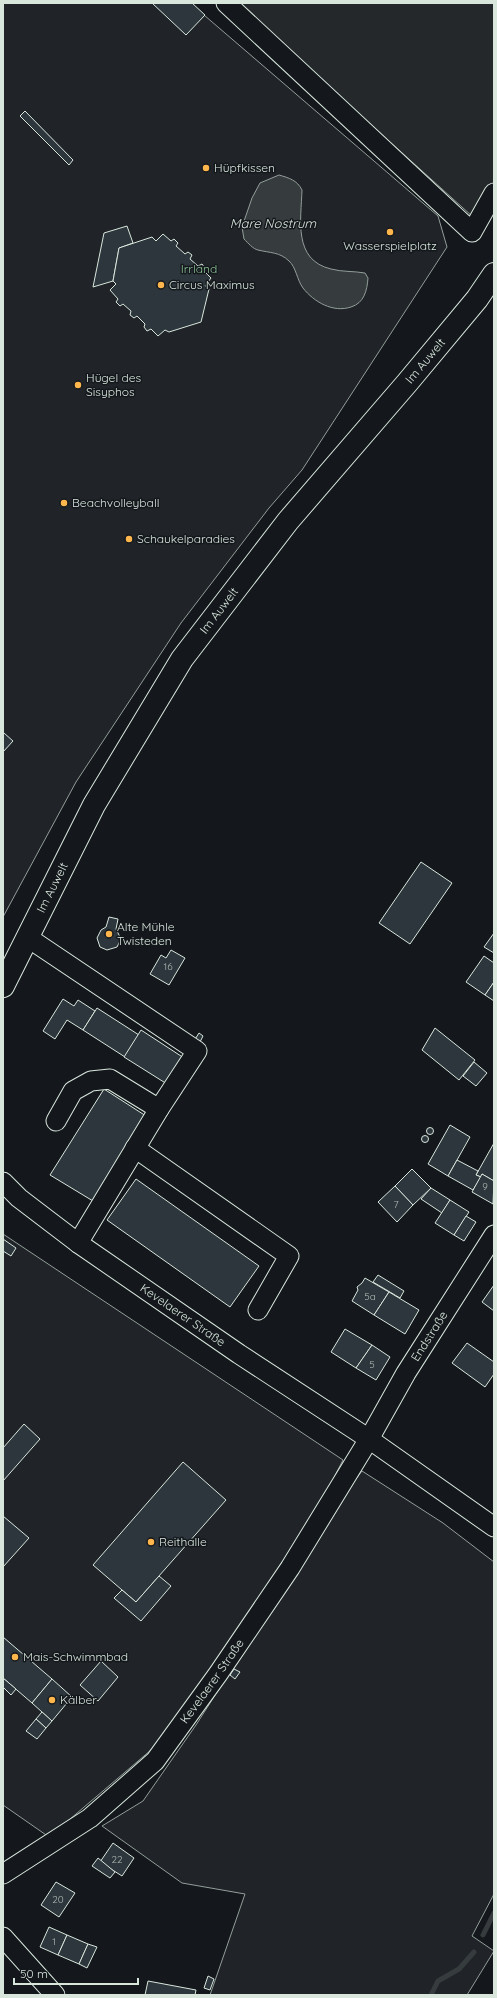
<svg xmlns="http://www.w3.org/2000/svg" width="497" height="1998" font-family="Quicksand,sans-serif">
<rect width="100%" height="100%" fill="#14181c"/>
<g fill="#202428" stroke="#939e99">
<polygon points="3,3 190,3 438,216 447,247 302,470 269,508 181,623 76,782 3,917"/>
<polygon points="3,1234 343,1460 326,1493 215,1669 158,1744 49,1837 3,1805"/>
<polygon points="362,1471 443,1523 494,1562 494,1894 472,1936 494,1951 467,1995 210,1995 245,1894 182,1883 102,1826 143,1801 196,1725 339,1501"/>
</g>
<polygon fill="#24282b" stroke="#939e99" points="236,3 494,3 494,208 483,226"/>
<path fill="#363b3e" stroke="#939e99" d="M279 175C289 178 297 180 302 190 301 220 293 260 331 269 342 272 354 271 365 273L368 278C367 291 364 303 351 307 333 313 314 302 303 288 297 280 296 267 289 261 280 252 270 253 258 250 253 249 248 243 244 239L242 227 252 198 260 183Z"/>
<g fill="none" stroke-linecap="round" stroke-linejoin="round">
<g stroke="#363b3e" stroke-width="5">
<polyline points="483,1935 494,1913"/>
<polyline points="431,1995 438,1981 459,1969 474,1952"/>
</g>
</g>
<g fill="#2c363c" stroke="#d8e6dc">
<polygon points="152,3 192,3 205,15 186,35"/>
<polygon points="25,111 73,160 69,165 20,116"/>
<polygon points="127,226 133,243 119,248 113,281 93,287 104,233"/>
<polygon points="163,234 171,241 174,239 178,243 176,246 185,254 188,252 192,255 190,259 198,266 202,264 205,268 204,271 211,278 205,286 209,289 201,322 169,332 165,330 158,336 151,329 147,331 144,327 145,324 137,316 134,318 130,315 131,311 123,304 120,306 116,302 118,299 110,290 116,284 113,281 119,248 152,237 156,241"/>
<polygon points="4,733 13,741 3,752 3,734"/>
<polygon points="421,862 452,883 410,944 379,923"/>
<polygon points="109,917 118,919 116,929 121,939 117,947 107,950 100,947 97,938 101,930 106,927"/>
<polygon points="494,933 494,953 484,947"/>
<polygon points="171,950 185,958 169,985 150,974 161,955 166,958"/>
<polygon points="484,956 494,963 494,982 485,995 466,982"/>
<polygon points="494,982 494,1001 485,995"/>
<polygon points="63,999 74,1006 78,1000 95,1011 83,1030 67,1020 55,1039 43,1031"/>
<polygon points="97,1008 139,1035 125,1057 83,1030"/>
<polygon points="435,1028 475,1060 459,1080 422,1050"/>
<polygon points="141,1030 184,1058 167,1084 124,1057"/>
<polygon points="199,1033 203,1036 199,1044 194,1041"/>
<polygon points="474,1062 487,1073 476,1086 463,1076"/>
<polygon points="104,1089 146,1116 93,1201 50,1175"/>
<polygon points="450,1125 470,1137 448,1176 428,1164"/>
<circle cx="430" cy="1131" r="3.5"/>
<circle cx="425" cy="1139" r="3.5"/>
<polygon points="494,1143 494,1181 482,1174 481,1177 476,1175"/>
<polygon points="457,1160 478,1171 476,1175 481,1177 473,1190 448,1176"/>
<polygon points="412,1169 431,1188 413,1205 395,1186"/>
<polygon points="482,1174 494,1181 493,1204 472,1192"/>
<polygon points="136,1179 259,1266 230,1307 107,1220"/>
<polygon points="395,1186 413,1205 397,1222 378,1202"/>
<polygon points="431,1188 450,1200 442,1213 421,1199"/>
<polygon points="450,1200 469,1212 454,1235 435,1223"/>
<polygon points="466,1216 476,1222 464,1241 454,1235"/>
<polygon points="3,1239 16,1248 11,1256 3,1251"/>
<polygon points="378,1275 404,1291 400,1298 373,1282"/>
<polygon points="365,1278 389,1292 374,1315 352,1301 358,1290 357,1287 362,1283"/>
<polygon points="494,1285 494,1311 482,1302"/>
<polygon points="389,1292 419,1310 405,1334 374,1315"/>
<polygon points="345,1329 372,1345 356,1368 331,1352"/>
<polygon points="467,1343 494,1362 494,1374 485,1387 452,1363"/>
<polygon points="372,1345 390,1357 376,1380 356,1368"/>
<polygon points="24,1424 40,1439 3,1481 3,1448"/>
<polygon points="183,1462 226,1500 136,1602 93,1565"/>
<polygon points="3,1516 29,1538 3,1567"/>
<polygon points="159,1576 171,1586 141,1621 114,1598 122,1590 136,1602"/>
<polygon points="3,1637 52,1679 32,1703 3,1678"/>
<polygon points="101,1661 118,1677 98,1701 80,1685"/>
<polygon points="234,1669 240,1672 235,1679 230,1675"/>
<polygon points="3,1678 16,1689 11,1695 3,1687"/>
<polygon points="52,1679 72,1697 52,1721 32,1703"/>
<polygon points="42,1712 52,1721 46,1728 36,1719"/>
<polygon points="36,1719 46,1728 37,1739 26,1731"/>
<polygon points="113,1843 134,1858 122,1876 100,1862"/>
<polygon points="98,1858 115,1872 110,1878 92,1866"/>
<polygon points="56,1882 75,1893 59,1917 41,1905"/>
<polygon points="49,1927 67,1935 58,1955 40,1947"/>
<polygon points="67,1935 88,1944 79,1964 58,1955"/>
<polygon points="88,1944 97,1947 87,1968 79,1964"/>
<polygon points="208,1976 214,1979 210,1990 204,1988"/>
<polygon points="148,1981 196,1990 195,1995 145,1995"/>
</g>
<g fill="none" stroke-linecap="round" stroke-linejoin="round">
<defs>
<g id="minor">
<polyline points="226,3 472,232 494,193"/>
<polyline points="27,937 197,1051 159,1109 78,1243"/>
<polyline points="56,1121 73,1091 91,1081 110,1079 159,1109"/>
<polyline points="135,1148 289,1256 258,1310"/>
<path id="s1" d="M3 1182 19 1198 78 1243 239 1354 369 1439 494 1527"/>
<path id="s2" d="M3 1874 90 1818 155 1761 218 1674 290 1568 369 1439 406 1373 494 1235"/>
<polyline points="3,1937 55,1995"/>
</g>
<g id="major">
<path id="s3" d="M3 986 94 805 182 659 288 521 407 383 477 299 494 274"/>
</g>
</defs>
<use href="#minor" stroke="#d8e6dc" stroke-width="21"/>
<use href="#major" stroke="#d8e6dc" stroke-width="24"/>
<use href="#minor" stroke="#14181c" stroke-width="19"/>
<use href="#major" stroke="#14181c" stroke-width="22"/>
</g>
<g fill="#ffb74d" stroke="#14181c" stroke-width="1.5">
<circle cx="206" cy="168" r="4"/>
<circle cx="390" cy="232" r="4"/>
<circle cx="161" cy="285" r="4"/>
<circle cx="78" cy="385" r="4"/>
<circle cx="64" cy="503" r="4"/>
<circle cx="129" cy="539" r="4"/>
<circle cx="109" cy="934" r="4"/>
<circle cx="151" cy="1542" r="4"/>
<circle cx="15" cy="1657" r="4"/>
<circle cx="52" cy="1700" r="4"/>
</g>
<g text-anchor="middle" stroke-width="3" stroke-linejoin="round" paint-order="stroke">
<g font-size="10" fill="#adbab4">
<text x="168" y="970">16</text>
<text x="485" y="1190">9</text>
<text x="396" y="1208">7</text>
<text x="370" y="1300">5a</text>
<text x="372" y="1368">5</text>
<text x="117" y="1863">22</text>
<text x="58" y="1903">20</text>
<text x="54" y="1945">1</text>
</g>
<g font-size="12" fill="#d8e6dc" stroke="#14181c" text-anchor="start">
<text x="214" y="172">Hüpfkissen</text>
<text x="390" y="250" text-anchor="middle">Wasserspielplatz</text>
<text x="169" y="289">Circus Maximus</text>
<text x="86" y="382">Hügel des<tspan x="86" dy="14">Sisyphos</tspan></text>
<text x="72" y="507">Beachvolleyball</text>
<text x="137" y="543">Schaukelparadies</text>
<text x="117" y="931">Alte Mühle<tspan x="117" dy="14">Twisteden</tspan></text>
<text x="159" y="1546">Reithalle</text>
<text x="23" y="1661">Mais-Schwimmbad</text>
<text x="60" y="1704">Kälber</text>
</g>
<g font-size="12" fill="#8ac095" stroke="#14181c">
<text x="199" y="273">Irrland</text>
</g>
<g font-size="12" fill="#d8e6dc" stroke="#14181c">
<text dy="4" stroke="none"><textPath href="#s3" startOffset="758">Im Auwelt</textPath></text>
<text dy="4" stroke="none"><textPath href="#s3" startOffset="434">Im Auwelt</textPath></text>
<text dy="4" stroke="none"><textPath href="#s3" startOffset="110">Im Auwelt</textPath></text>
<text dy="4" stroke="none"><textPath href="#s1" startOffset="224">Kevelaerer Straße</textPath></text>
<text dy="4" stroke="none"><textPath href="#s2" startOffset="696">Endstraße</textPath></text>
<text dy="4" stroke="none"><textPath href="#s2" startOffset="288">Kevelaerer Straße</textPath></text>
</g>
<g font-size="13" font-style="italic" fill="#d8e6dc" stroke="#14181c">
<text x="273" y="228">Mare Nostrum</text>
</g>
</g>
<rect width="497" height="1998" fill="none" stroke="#d8e6dc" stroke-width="8"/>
<path d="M14 1978v6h124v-6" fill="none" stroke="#d8e6dc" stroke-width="2"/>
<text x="20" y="1978" font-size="12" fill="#d8e6dc" stroke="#14181c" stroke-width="3" paint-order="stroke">50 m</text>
</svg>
